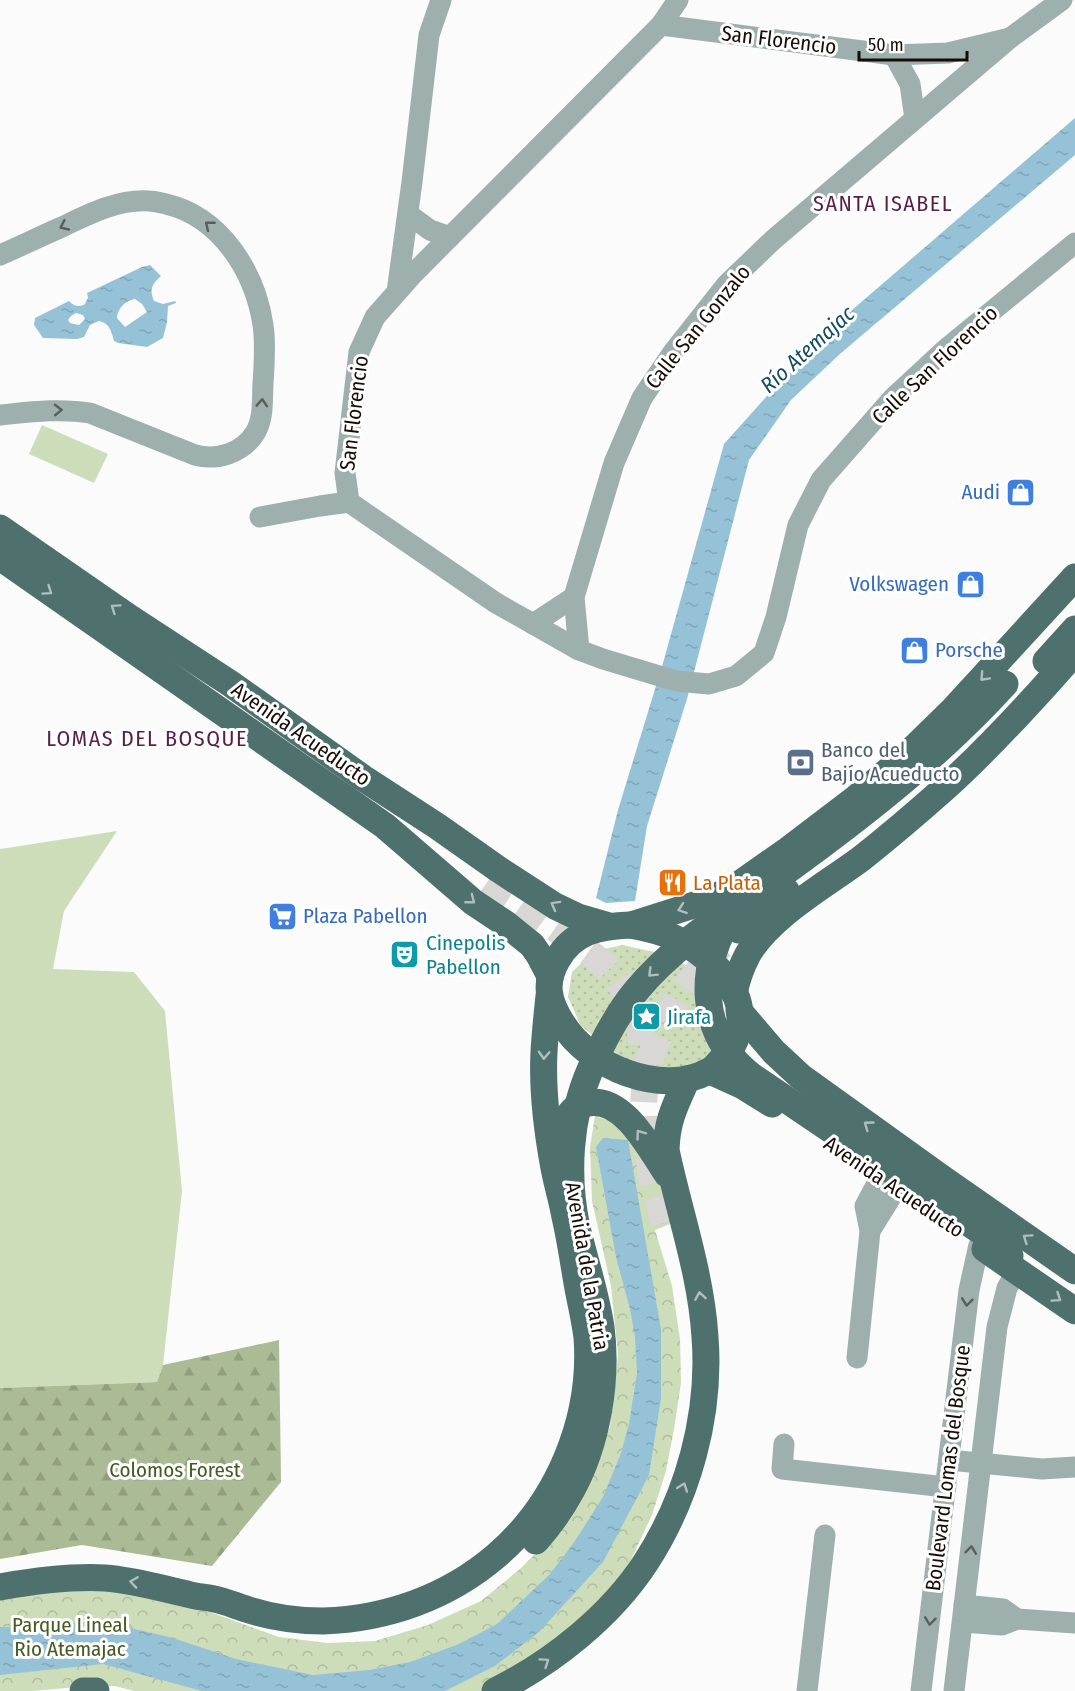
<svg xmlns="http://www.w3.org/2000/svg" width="1075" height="1691" font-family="'Fira Sans Condensed',sans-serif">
<defs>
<pattern id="forest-firs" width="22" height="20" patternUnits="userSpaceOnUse" patternTransform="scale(1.5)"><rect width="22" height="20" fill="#abbb95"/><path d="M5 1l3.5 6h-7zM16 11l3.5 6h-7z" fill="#929f7f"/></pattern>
<pattern id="park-crowns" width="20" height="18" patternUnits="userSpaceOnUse" patternTransform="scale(1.5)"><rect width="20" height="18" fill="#ceddb9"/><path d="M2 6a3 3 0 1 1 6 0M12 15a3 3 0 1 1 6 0" fill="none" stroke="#b0bc9e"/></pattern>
<pattern id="garden-dots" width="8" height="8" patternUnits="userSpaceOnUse" patternTransform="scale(1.5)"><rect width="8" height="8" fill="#ceddb9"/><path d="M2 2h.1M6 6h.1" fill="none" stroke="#b0bc9e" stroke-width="1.8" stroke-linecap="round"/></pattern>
<pattern id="water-ripples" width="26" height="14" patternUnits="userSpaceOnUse" patternTransform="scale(1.5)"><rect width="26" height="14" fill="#96c2d7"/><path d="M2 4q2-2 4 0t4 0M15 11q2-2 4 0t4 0" fill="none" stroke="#81a5b7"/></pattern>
</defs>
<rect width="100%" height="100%" fill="#fbfbfb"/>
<g fill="#ceddb9">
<polygon points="42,425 108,454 94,483 29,454"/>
<polygon points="117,831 64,911 53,969 134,972 165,1011 182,1191 163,1365 157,1382 0,1388 0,849"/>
</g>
<polygon fill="url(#forest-firs)" points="279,1340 281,1482 212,1566 82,1545 0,1559 0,1388 157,1382 163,1365"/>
<polygon fill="url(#park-crowns)" points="595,1116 620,1124 660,1178 675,1222 655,1230 672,1286 680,1339 681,1383 674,1429 666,1471 652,1515 629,1564 593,1622 491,1691 134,1691 115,1686 77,1687 32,1691 0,1691 0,1595 68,1587 145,1591 196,1607 279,1637 327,1643 375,1641 428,1625 481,1601 520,1569 557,1532 586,1484 610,1427 618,1355 611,1286 592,1201 590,1147"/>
<polygon fill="url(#garden-dots)" points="623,945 675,957 712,986 718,1048 697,1066 661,1069 623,1059 581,1026 568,997 572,972 594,951"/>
<g fill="url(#water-ripples)" fill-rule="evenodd">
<polygon points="1075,118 1075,155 841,353 791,400 749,460 687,699 647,826 635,901 606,903 596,898 618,810 663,663 724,444 766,397 830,329"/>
<path d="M150 265 161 276C152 284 149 289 154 301L163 304 175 301 176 303 168 306 167 322 163 338 147 347 118 343 114 341C111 330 110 324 99 321L90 325 84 337 77 339 43 338 34 325 35 318 69 301C74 306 77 307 84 305L88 298 87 293 142 267ZM135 299 142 304 147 312 125 327 117 318C117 309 126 300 135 299ZM76 313 83 315 85 319 79 325 70 323 68 320 71 316Z"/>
<polygon points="603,1138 628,1140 661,1329 661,1398 649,1475 603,1562 539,1632 495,1666 445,1691 202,1691 103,1664 0,1675 0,1627 5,1627 100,1621 173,1638 236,1659 313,1675 369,1670 410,1662 459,1644 497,1624 549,1575 573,1544 603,1497 621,1453 629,1424 637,1373 635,1337 630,1309 616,1257 596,1147"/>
</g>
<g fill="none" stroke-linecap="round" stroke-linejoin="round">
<g stroke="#d9d7d6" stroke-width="27" stroke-dasharray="27 14" stroke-linecap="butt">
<path d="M488 881C512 898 536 915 560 932 575 944 594 954 608 969 632 994 644 1032 645 1066"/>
<path d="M664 1223C658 1197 650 1170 646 1143 634 1063 666 1002 721 946"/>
</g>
<g stroke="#9db0ae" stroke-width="21">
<polyline points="678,0 661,25 413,274 375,317 359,352 345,473 349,502 496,603 579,650 603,659 676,681 709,684 736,676 764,653 776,617 798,525 821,480 893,398 947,348 1075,243"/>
<polyline points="661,25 894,55 948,53 1010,38 1062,0"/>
<polyline points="894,55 910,84 915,119"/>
<polyline points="408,214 430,230 450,237"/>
<path d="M0 255C21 246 41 236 62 227 89 214 118 199 149 201 154 201 161 203 166 204 221 217 255 272 263 325 266 344 264 365 263 384 262 400 264 419 255 433 243 453 217 461 195 455L90 413C60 408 30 412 0 415"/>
<polyline points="397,292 412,182 429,35 441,0"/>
<polyline points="260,517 320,506 349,502"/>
<polyline points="533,624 574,597"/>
<polyline points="579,650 574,597 614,463 642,398 674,351 727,284 773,240 1010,38"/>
<polyline points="870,1231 896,1189"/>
<polyline points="857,1358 870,1231 865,1206 880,1178"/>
<polyline points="784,1444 782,1469 946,1487"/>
<polyline points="949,1460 1042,1469 1075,1467"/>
<polyline points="964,1605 1003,1609 1017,1619"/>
<polyline points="963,1622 1002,1625 1017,1619 1075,1623"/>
<polyline points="807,1691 825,1535"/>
<polyline points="921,1691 969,1290 979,1245"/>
<polyline points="954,1691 997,1327 1007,1288 1017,1271"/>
</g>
<g stroke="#4f716e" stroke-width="27">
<polyline points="0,528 130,618 231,684 363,778 437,826 498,869 555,906 578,917 609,926"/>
<polyline points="0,557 385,826 473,902 506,924 532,945 539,955 550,976"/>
<polyline points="1046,661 1075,629"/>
<polyline points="631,925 697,904 731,890 788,850 855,799 909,753 953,710 1075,577"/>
<path d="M631 925C644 928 658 930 670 936 704 951 747 985 739 1027 737 1039 730 1051 722 1059 718 1063 714 1069 709 1071 661 1097 589 1067 562 1023 548 1001 544 983 557 960 573 931 600 926 631 925Z"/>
<polyline points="739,930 787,892"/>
<path d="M734 993C737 979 741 967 748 954 771 915 826 885 862 858 891 835 919 811 946 787 992 745 1034 699 1075 652"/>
<polyline points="739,1011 774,1052 801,1077 943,1179 1075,1271"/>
<polyline points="710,1071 743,1086 772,1104"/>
<path d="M566 1123C569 1112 574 1107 584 1104 622 1092 650 1149 667 1174"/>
<polyline points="985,1249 1075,1311"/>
<path d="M0 1587C34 1581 70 1576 105 1578 133 1580 160 1588 187 1594 196 1597 205 1597 214 1599 225 1601 236 1606 246 1609 270 1617 298 1621 323 1621 387 1619 448 1597 496 1556 558 1503 593 1419 587 1337 585 1323 582 1308 579 1294 574 1268 571 1242 565 1217 562 1200 557 1184 554 1168 547 1130 542 1090 544 1052 545 1033 547 1015 549 996"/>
<polyline points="83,1691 96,1691"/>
<path d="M495 1691C552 1663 611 1616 646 1562 688 1497 711 1415 705 1337 701 1273 679 1212 666 1150 667 1120 675 1106 687 1079"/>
</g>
<g stroke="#4f716e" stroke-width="27">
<path d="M735 910C696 964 697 1035 753 1077L988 1236 1010 1256"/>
<path d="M536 1541C549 1526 561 1510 570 1493 597 1446 608 1380 601 1327 596 1294 585 1261 577 1228 566 1177 569 1118 590 1070 602 1043 616 1015 636 991 681 936 746 902 803 859 875 806 945 750 1005 684"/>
</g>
</g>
<defs><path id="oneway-chevron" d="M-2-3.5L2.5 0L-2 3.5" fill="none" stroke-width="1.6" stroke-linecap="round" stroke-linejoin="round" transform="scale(1.5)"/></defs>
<g stroke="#5a5e5a">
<use href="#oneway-chevron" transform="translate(209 225) rotate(-141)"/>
<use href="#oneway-chevron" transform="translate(64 226) rotate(155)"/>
<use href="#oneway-chevron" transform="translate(262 403) rotate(-86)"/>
<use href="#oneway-chevron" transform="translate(58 410) rotate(-1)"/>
<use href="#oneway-chevron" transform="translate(967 1302) rotate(97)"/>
<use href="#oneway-chevron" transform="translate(971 1550) rotate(-83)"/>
<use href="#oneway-chevron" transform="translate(930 1621) rotate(97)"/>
</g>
<g stroke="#b0bfbe">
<use href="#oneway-chevron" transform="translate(48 591) rotate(35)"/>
<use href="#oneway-chevron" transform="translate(115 608) rotate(-145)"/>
<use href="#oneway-chevron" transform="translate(984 677) rotate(133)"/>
<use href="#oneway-chevron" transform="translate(471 900) rotate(38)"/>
<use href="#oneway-chevron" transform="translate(555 905) rotate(-151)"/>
<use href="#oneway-chevron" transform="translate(682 909) rotate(161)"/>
<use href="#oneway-chevron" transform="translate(652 973) rotate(135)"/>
<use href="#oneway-chevron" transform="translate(544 1055) rotate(92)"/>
<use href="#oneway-chevron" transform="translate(868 1125) rotate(-144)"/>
<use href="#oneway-chevron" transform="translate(640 1134) rotate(-126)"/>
<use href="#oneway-chevron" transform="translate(1027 1238) rotate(-145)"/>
<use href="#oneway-chevron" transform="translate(700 1296) rotate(-99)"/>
<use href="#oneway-chevron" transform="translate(1057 1298) rotate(34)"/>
<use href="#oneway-chevron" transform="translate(683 1487) rotate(-70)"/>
<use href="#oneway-chevron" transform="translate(134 1582) rotate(-172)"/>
<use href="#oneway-chevron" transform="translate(545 1662) rotate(-35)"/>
</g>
<defs>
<symbol id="shop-square" viewBox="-11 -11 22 22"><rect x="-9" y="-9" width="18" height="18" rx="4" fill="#3f7fe0" stroke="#fff"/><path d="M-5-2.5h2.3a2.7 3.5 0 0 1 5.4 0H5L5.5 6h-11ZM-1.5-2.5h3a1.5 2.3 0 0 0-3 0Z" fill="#fff"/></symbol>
<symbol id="bank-square" viewBox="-11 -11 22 22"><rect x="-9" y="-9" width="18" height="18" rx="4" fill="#5c6f8a" stroke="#fff"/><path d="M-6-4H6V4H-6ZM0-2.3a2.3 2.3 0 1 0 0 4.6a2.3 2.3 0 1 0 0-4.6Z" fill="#fff"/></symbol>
<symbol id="restaurant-square" viewBox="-11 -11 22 22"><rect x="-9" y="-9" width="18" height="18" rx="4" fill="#e8710a" stroke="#fff"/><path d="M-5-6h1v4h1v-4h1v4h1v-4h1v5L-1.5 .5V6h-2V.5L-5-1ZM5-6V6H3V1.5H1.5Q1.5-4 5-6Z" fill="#fff"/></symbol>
<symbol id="supermarket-square" viewBox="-11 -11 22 22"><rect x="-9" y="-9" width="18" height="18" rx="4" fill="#3f7fe0" stroke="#fff"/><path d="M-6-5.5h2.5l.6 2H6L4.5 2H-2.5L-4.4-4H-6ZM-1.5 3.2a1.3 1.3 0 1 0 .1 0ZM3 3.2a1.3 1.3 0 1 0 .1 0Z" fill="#fff"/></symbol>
<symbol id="theatre-square" viewBox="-11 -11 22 22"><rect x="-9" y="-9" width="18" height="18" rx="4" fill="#0f9aa8" stroke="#fff"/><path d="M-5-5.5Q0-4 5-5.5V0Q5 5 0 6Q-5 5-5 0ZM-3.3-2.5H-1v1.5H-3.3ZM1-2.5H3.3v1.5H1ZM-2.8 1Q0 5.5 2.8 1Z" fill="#fff"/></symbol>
<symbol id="sight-square" viewBox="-11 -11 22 22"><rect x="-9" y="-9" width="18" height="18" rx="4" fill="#0f9aa8" stroke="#fff"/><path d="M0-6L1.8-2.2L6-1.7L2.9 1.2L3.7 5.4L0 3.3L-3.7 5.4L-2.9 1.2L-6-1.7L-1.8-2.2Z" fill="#fff"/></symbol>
</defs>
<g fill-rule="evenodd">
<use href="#shop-square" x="1004" y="476" width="33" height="33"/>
<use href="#shop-square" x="954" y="568" width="33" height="33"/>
<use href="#shop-square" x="898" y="634" width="33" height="33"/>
<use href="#bank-square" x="784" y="746" width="33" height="33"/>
<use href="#restaurant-square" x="656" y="866" width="33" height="33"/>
<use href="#supermarket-square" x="266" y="900" width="33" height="33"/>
<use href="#theatre-square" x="388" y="938" width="33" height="33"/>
<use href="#sight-square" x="630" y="1000" width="33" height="33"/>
</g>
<g text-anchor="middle" stroke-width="6" stroke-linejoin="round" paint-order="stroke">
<g font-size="21" fill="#160b06" stroke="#fff">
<text transform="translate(779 40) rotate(7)" y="7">San Florencio</text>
<text transform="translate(698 327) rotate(-51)" y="7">Calle San Gonzalo</text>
<text transform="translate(935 365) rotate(-43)" y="7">Calle San Florencio</text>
<text transform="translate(354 413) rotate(-83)" y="7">San Florencio</text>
<text transform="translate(301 734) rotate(35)" y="7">Avenida Acueducto</text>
<text transform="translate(894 1187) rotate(34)" y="7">Avenida Acueducto</text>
<text transform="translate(587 1266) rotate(80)" y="7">Avenida de la Patria</text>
<text transform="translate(948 1468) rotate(-83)" y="7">Boulevard Lomas del Bosque</text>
</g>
<g font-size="21" fill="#366cbe" stroke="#fff" text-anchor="end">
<text x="1000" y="499">Audi</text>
<text x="949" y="591">Volkswagen</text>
<text x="935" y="657" text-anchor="start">Porsche</text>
<text x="303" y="923" text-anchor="start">Plaza Pabellon</text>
</g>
<g font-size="21" fill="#4e5e75" stroke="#fff" text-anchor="start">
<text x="821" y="757">Banco del<tspan x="821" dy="24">Bajío Acueducto</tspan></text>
</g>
<g font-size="21" fill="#c56008" stroke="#fff" text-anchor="start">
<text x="693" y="890">La Plata</text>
</g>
<g font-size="21" fill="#0d838f" stroke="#fff" text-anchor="start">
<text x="426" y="950">Cinepolis<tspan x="426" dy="24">Pabellon</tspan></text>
<text x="667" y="1024">Jirafa</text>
</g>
<g font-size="21" fill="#465b22" stroke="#fff">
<text x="175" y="1477">Colomos Forest</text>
<text x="70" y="1632">Parque Lineal<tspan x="70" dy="24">Rio Atemajac</tspan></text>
</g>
<g font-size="22" letter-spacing="1.5" fill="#591e45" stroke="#fff">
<text x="883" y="211">SANTA ISABEL</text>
<text x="147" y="746">LOMAS DEL BOSQUE</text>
</g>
<g font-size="22" font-style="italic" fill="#134d63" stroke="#fff">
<text transform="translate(807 349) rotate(-42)" y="8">Río Atemajac</text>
</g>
</g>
<path d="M859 51v9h108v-9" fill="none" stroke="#160b06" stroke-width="3"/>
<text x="868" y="51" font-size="18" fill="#160b06" stroke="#ffffff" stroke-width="4.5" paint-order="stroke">50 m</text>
</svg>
